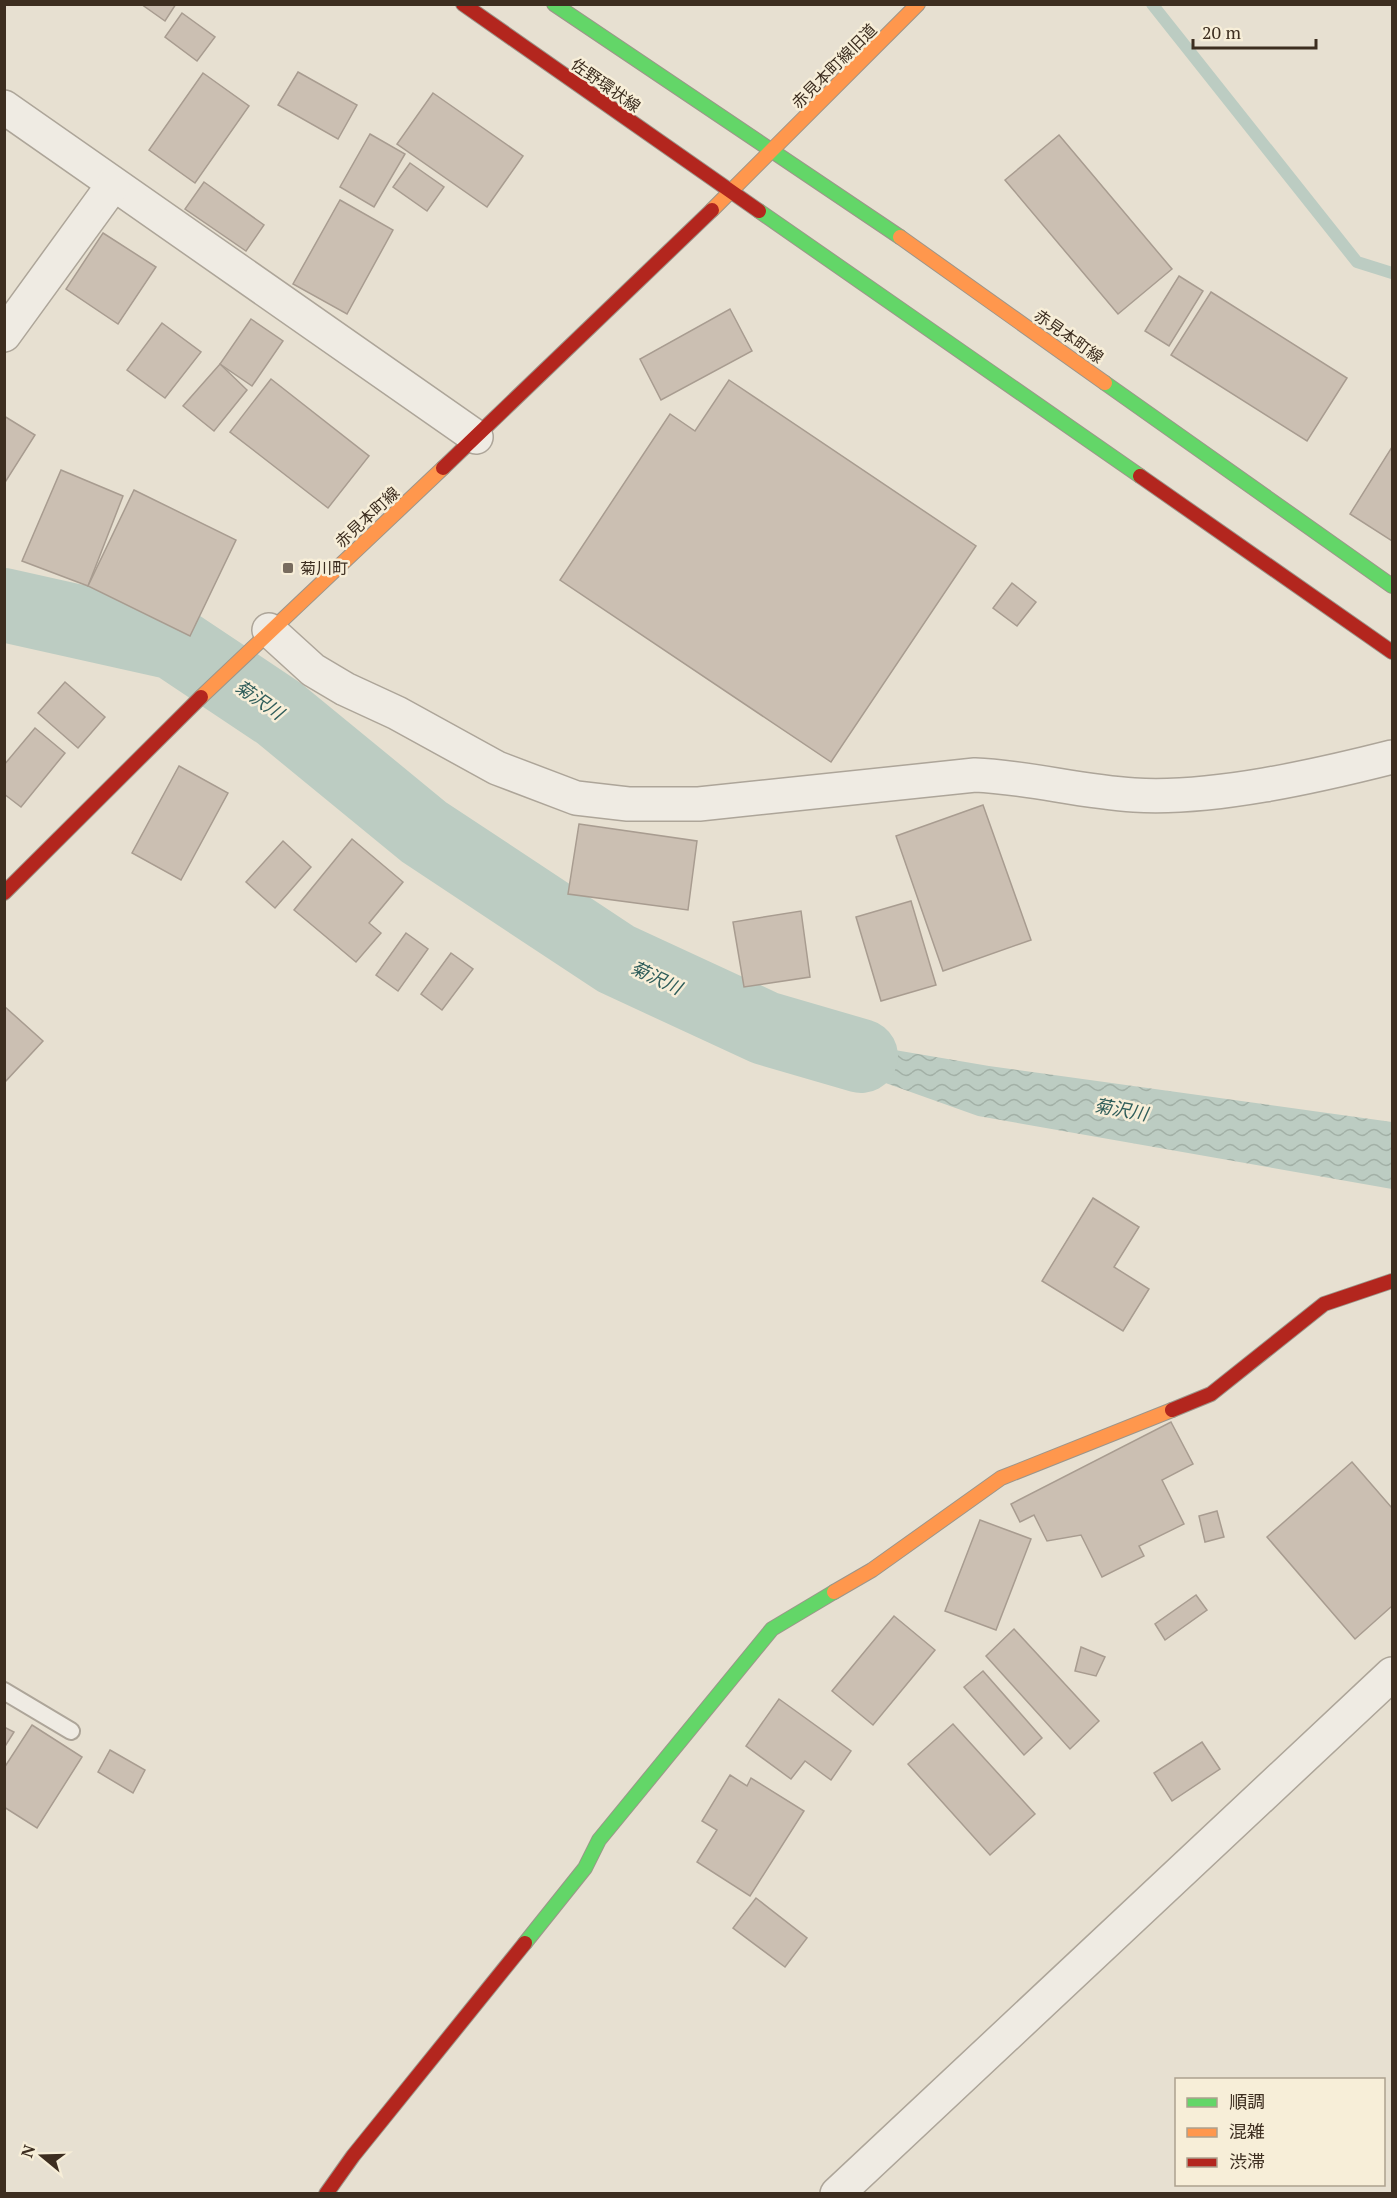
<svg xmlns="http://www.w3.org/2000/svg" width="1397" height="2198" font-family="'PT Serif','Noto Sans JP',serif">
<defs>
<pattern id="water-waves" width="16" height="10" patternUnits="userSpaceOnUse" patternTransform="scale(1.5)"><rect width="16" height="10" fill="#bcccc2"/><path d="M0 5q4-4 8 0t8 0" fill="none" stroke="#a2b0a6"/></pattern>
</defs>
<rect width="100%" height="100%" fill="#e7e0d1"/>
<polygon fill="url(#water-waves)" points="765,1028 989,1066 1392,1122 1392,1189 978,1116 849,1070"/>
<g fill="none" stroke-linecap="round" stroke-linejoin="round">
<polyline stroke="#bcccc2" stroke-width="12" points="1152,4 1357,262 1392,273"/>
<polyline stroke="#bcccc2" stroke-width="74" points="4,605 174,643 279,713 424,832 616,959 765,1028 861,1056"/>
</g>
<g fill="#cbbfb2" stroke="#a89c90" stroke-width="1.5">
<polygon points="141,4 176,4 165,21"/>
<polygon points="182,13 215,37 197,61 165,37"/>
<polygon points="298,72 357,105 338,139 278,105"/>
<polygon points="203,73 249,106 195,183 149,150"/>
<polygon points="433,93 523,156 487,207 397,144"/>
<polygon points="370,134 405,154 374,207 340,187"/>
<polygon points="1059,135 1172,269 1118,314 1005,180"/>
<polygon points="410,163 444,187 427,211 393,187"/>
<polygon points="204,182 264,225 246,251 185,209"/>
<polygon points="340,200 393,230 347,314 293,284"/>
<polygon points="103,233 156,267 118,324 66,289"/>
<polygon points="1179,276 1203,291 1169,346 1145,331"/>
<polygon points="1211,292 1347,378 1307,441 1171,355"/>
<polygon points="730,309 752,351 661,400 640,359"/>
<polygon points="251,319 283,341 252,386 220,364"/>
<polygon points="162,323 201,352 165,398 127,370"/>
<polygon points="220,364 247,390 214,431 183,406"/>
<polygon points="271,379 369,456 328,508 230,432"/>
<polygon points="729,380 976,546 831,762 560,580 670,414 695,431"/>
<polygon points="4,416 35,435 4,484"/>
<polygon points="1392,447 1392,541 1350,514"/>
<polygon points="61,470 123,496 88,586 22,561"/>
<polygon points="134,490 236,540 190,636 88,586"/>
<polygon points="1012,583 1036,602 1017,626 993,608"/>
<polygon points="65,682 105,717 78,748 38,713"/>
<polygon points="35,728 65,753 21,807 4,794 4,765"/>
<polygon points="179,766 228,793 181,880 132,853"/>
<polygon points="983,805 1031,940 943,971 896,836"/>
<polygon points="579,824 697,841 688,910 568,894"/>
<polygon points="352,839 403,882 369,923 381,933 356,962 294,910"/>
<polygon points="283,841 311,867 275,908 246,882"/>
<polygon points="911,901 936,985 881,1001 856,917"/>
<polygon points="801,911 810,977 744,987 733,922"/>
<polygon points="406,933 428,949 398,991 376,975"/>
<polygon points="451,953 473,969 442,1010 421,994"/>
<polygon points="4,1006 43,1041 4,1083"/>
<polygon points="1093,1198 1139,1227 1114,1267 1149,1289 1123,1331 1042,1281"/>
<polygon points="1171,1422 1193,1464 1162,1480 1184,1524 1139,1546 1144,1556 1102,1577 1081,1535 1047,1541 1034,1515 1020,1522 1011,1504"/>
<polygon points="1352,1462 1392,1508 1392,1606 1355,1639 1267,1537"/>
<polygon points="1217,1511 1224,1537 1205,1542 1199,1516"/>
<polygon points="980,1520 1031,1539 996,1630 945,1611"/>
<polygon points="1196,1595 1207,1610 1165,1640 1155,1624"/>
<polygon points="894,1616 935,1650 873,1725 832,1691"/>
<polygon points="1014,1629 1099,1721 1070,1749 986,1656"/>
<polygon points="1081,1647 1105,1657 1096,1676 1075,1671"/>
<polygon points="983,1671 1042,1738 1024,1755 964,1687"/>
<polygon points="779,1699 851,1751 831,1780 805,1761 791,1779 746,1746"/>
<polygon points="953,1724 1035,1814 990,1855 908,1764"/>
<polygon points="32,1725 82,1757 37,1828 4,1807 4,1768"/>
<polygon points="4,1727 14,1732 4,1748"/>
<polygon points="1202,1742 1220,1769 1172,1801 1154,1773"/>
<polygon points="110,1750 145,1770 133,1793 98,1772"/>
<polygon points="730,1775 747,1786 751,1778 804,1811 750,1896 697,1862 717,1830 702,1821"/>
<polygon points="756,1898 807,1938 785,1967 733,1928"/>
</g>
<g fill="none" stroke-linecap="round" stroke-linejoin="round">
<defs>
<polyline id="lane" points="4,1691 71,1731"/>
<g id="street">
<polyline points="4,107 476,437"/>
<polyline points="4,335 113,185"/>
<path d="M269 630 313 670 345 689 397 713 497 768 576 798 628 804H699L975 775C1028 777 1080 792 1134 795 1212 800 1317 776 1392 757"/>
<polyline points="837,2194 1392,1674"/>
</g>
<g id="fast">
<polyline points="554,4 900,237"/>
<polyline points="759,211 1140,476"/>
<polyline points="1105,383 1392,586"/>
<polyline points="525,1943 585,1868 599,1840 772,1629 834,1592"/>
</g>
<g id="slow">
<polyline points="712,210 918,4"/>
<polyline points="900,237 1105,383"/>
<polyline points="201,697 443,468"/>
<polyline points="834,1592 872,1570 1001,1478 1172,1410"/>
</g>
<g id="jam">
<polyline points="463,4 759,211"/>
<polyline points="443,468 712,210"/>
<polyline points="1140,476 1392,652"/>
<polyline points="4,893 201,697"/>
<polyline points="1172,1410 1211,1394 1324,1304 1392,1281"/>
<polyline points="326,2194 353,2156 525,1943"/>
</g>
</defs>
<use href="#lane" stroke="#ada599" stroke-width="20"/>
<use href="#street" stroke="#ada599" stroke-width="36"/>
<use href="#fast" stroke="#9c958a" stroke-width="16"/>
<use href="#slow" stroke="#9c958a" stroke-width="16"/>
<use href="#jam" stroke="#9c958a" stroke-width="16"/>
<use href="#lane" stroke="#efebe3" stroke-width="16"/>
<use href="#street" stroke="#efebe3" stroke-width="33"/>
<use href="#fast" stroke="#63d668" stroke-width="14"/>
<use href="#slow" stroke="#ff974d" stroke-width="14"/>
<use href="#jam" stroke="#b3261e" stroke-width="14"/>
</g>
<rect fill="#786c5e" stroke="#f7eed8" stroke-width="2" x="282" y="562" width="12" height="12" rx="3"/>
<g text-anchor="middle" stroke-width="5" stroke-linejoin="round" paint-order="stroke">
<g font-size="16" fill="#3d2e20" stroke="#f7eed8">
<text transform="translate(834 66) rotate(-45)" y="6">赤見本町線旧道</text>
<text transform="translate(606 85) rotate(35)" y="6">佐野環状線</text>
<text transform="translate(1069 336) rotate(35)" y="6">赤見本町線</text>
<text transform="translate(367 517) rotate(-43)" y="6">赤見本町線</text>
</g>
<g font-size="16" fill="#3d2e20" stroke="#f7eed8" text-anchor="start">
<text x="300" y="574">菊川町</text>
</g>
<g font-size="18" font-style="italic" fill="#2f5d5a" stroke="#f7eed8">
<text transform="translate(259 700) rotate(35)" y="6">菊沢川</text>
<text transform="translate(656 978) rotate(25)" y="6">菊沢川</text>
<text transform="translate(1121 1110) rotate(10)" y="6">菊沢川</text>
</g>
</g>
<rect width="1397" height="2198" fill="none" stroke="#3d2e20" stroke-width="12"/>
<rect x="1175" y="2078" width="210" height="108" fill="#f7eed8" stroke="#ada18e" stroke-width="1.5"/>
<rect x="1187" y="2098" width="30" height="9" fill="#63d668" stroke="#ada18e" stroke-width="1.5"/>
<text x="1229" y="2108" font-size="18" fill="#3d2e20">順調</text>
<rect x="1187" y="2128" width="30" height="9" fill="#ff974d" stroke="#ada18e" stroke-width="1.5"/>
<text x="1229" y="2138" font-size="18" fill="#3d2e20">混雑</text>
<rect x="1187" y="2158" width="30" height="9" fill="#b3261e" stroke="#ada18e" stroke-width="1.5"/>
<text x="1229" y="2168" font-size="18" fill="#3d2e20">渋滞</text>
<g transform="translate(42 2156) rotate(289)" stroke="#f7eed8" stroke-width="4.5" paint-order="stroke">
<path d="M0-4.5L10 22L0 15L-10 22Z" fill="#3d2e20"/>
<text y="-9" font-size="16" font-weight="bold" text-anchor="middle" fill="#3d2e20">N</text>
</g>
<path d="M1193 39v9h123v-9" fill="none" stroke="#3d2e20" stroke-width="3"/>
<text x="1202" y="39" font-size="18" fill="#3d2e20" stroke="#f7eed8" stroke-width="4.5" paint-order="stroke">20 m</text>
</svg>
